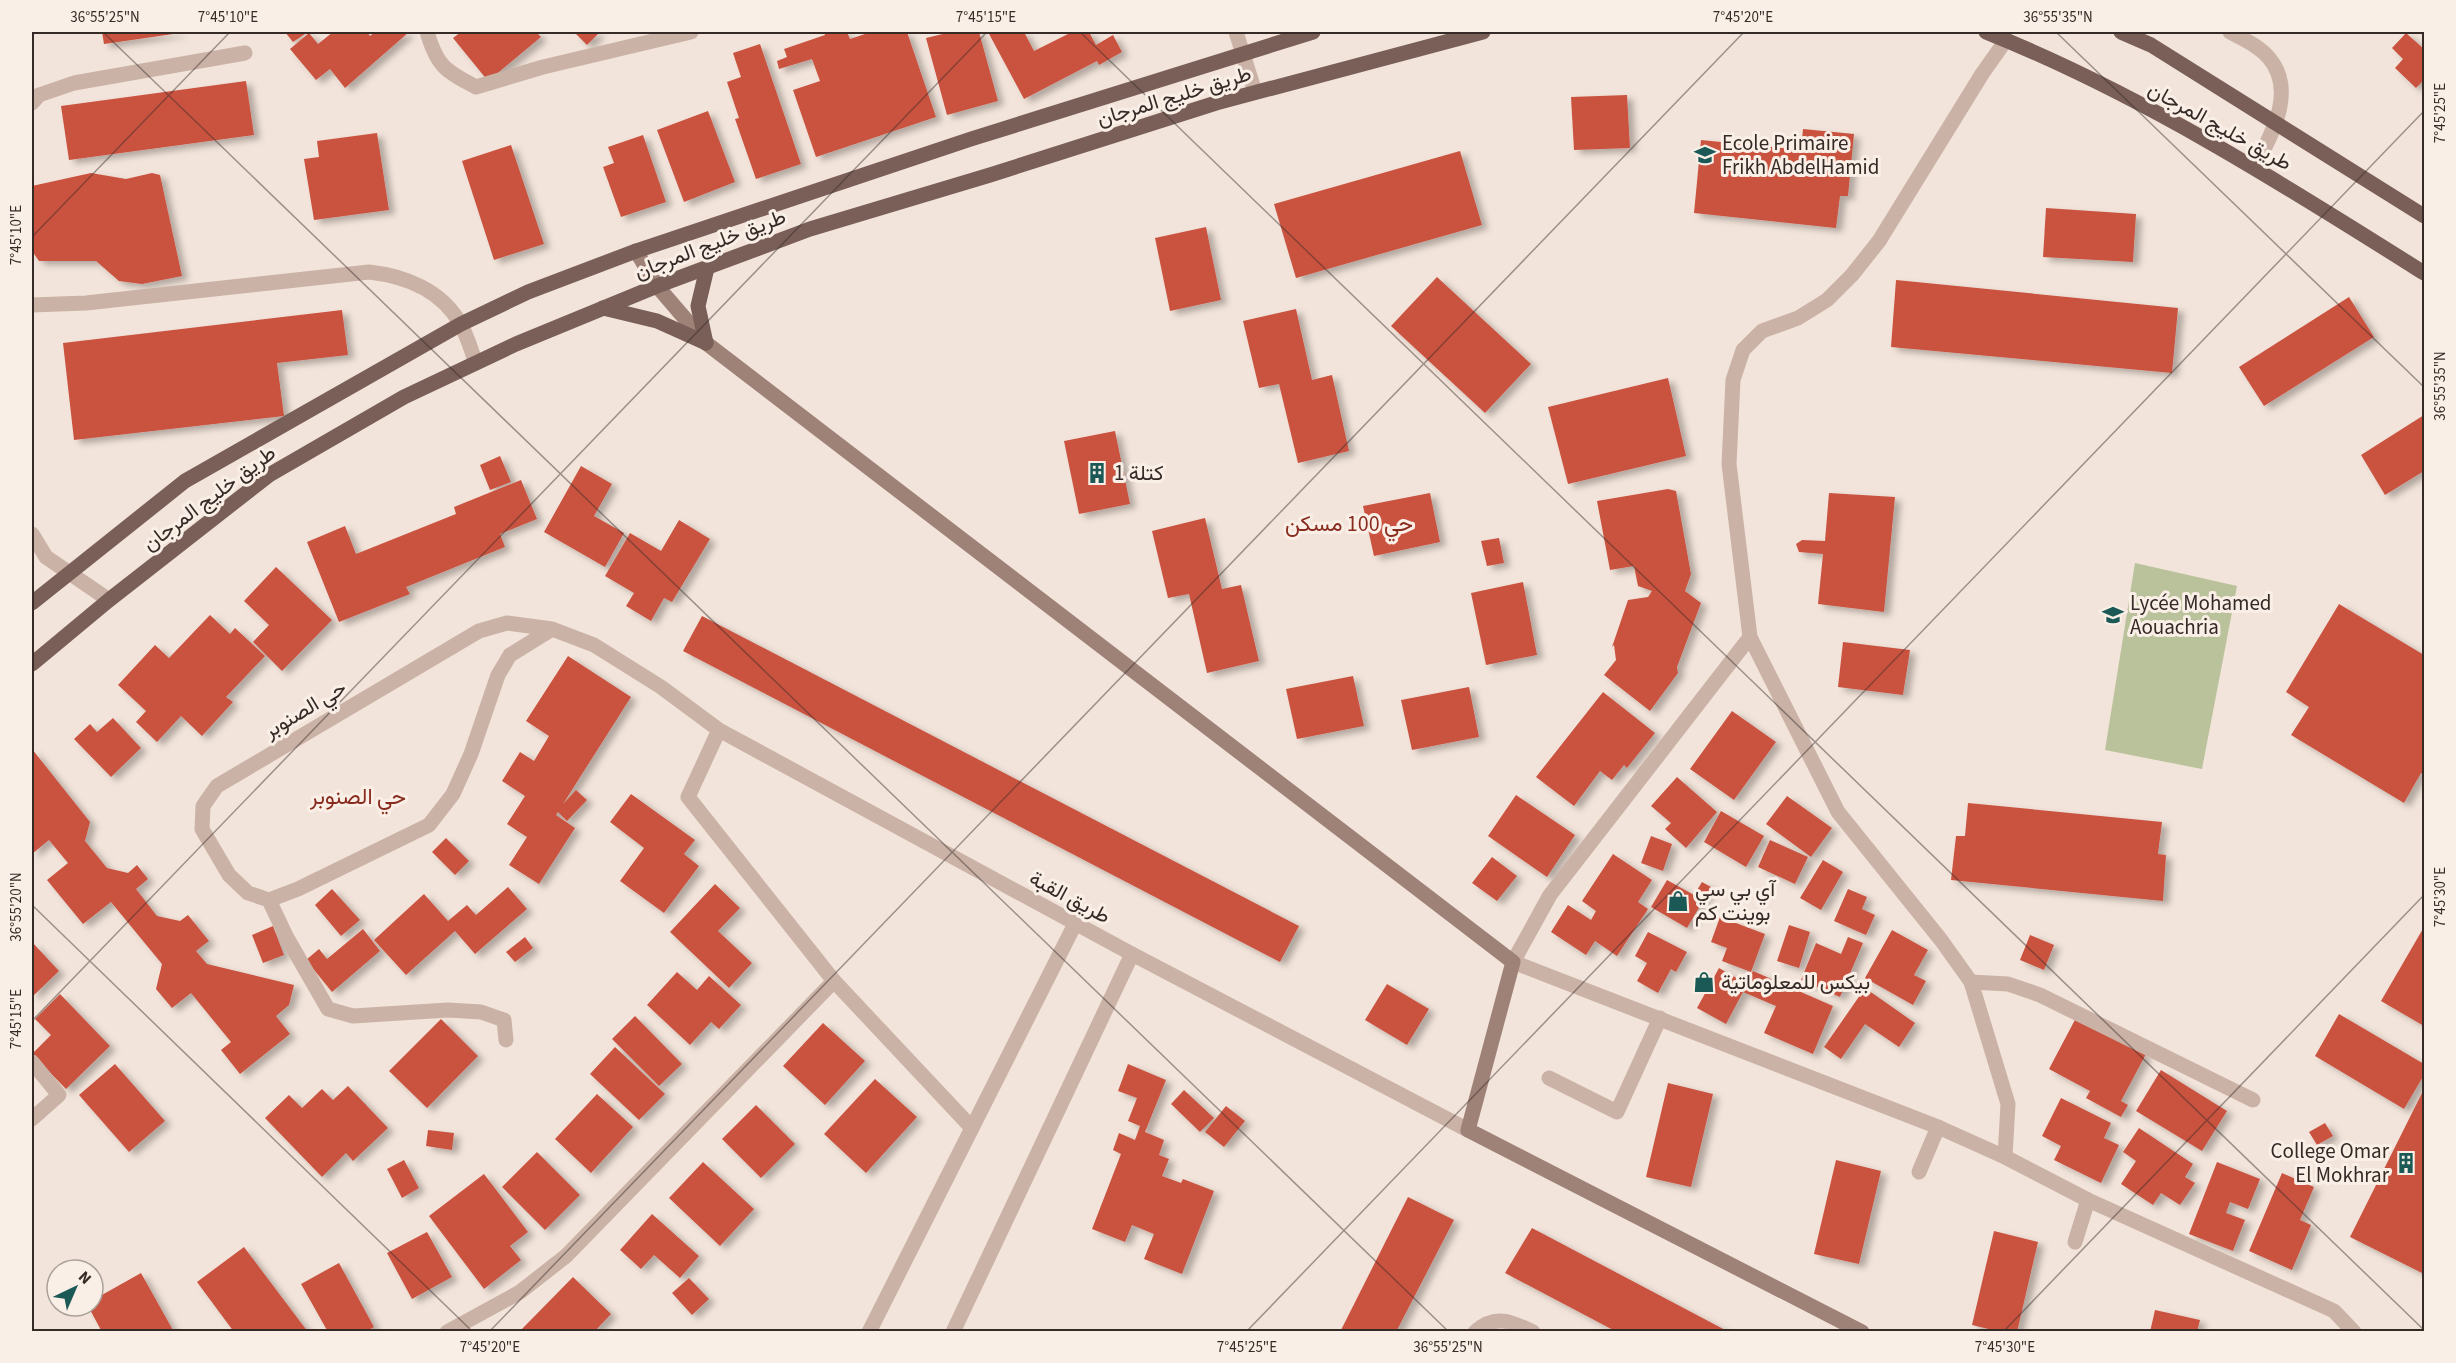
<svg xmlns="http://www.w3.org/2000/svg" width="2456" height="1363" font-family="'Source Sans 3',Vazirmatn,sans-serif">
<defs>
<filter id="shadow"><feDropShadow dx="6" dy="4" stdDeviation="3" flood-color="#0004"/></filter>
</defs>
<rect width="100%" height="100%" fill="#f2e4da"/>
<polygon fill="#b9c29a" points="2135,563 2237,586 2202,769 2105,750"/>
<g fill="#ca5241" filter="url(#shadow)">
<polygon points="102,32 180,32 180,33 104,44"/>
<polygon points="285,32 308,32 293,42"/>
<polygon points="333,32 367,32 370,36 375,32 409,32 345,88 330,69 316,80 290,49 309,33 318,44"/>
<polygon points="461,32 536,32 541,37 488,81 453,38"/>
<polygon points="574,32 600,32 587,45"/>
<polygon points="824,32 847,32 850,39 871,32 907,32 936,117 816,157 793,90 820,81 812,59 779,69 777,61 787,57 784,49 825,35"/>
<polygon points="951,32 979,32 998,101 947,115 926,38"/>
<polygon points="988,32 1024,32 1034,51 1072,32 1089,32 1096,45 1113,35 1122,52 1099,65 1097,61 1024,99"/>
<polygon points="2406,33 2424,49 2424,80 2416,88 2395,68 2403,59 2392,48"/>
<polygon points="760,44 801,164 756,179 735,119 739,118 727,82 741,77 733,53"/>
<polygon points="246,81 254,135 69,160 61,106"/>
<polygon points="1627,95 1630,148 1574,150 1571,97"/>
<polygon points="708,111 735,182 684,202 657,130"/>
<polygon points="1803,129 1854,134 1848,196 1840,196 1836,228 1694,213 1701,140 1801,150"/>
<polygon points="377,133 389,210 314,220 304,159 319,157 317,141"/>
<polygon points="643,135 666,202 621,217 603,167 614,163 608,147"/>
<polygon points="511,145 544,244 494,260 462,161"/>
<polygon points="1460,151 1482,225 1296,278 1274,204"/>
<polygon points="91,173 126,179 152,173 160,175 182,276 142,284 119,281 96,261 39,261 32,251 32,186"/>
<polygon points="2046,208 2136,214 2133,262 2043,257"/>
<polygon points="1206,227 1221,300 1170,311 1155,238"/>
<polygon points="1437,277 1531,364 1485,413 1391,326"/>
<polygon points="1896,280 2178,308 2172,373 1891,347"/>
<polygon points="2349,297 2374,337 2264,406 2239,367"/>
<polygon points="1296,309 1312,380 1332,375 1349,451 1298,463 1279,384 1259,388 1243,321"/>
<polygon points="342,310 348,355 277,363 284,416 74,440 63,343"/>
<polygon points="1668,378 1686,456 1568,484 1548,407"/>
<polygon points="2424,415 2424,471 2385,495 2361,455"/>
<polygon points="1115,431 1130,504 1079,514 1064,441"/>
<polygon points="500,456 511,482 490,490 480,465"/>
<polygon points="581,466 612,484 594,516 624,533 605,567 544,532"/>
<polygon points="521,480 537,519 500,534 505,547 406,587 410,594 339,622 307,542 345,526 356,554 456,514 454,507"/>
<polygon points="1668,489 1676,491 1691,574 1685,591 1701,603 1677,667 1678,673 1650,711 1604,675 1616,660 1614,645 1612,647 1628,600 1648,597 1652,591 1638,586 1634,566 1610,570 1597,501"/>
<polygon points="1430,493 1440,542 1374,556 1363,506"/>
<polygon points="1829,493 1895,497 1884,612 1818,604 1823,554 1799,552 1796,544 1802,540 1825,541"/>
<polygon points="1205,518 1222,589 1241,585 1259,661 1207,673 1189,594 1168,598 1152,531"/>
<polygon points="679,520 710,539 672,602 664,598 651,621 626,606 634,593 605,576 630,533 661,551"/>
<polygon points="1499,538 1504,563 1487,566 1481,541"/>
<polygon points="276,567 332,620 282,671 253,642 269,625 244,601"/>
<polygon points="1523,582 1537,655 1486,665 1471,593"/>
<polygon points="2339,604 2424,655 2424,775 2421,773 2404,803 2291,735 2309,707 2286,692"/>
<polygon points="210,615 230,634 235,628 265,656 226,697 233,702 202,736 181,716 157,742 136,722 146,711 118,685 155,645 169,658"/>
<polygon points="702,616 1299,926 1280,962 683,651"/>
<polygon points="1843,642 1910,650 1903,695 1838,687"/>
<polygon points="568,656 631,697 563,804 576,790 587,800 567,821 558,812 556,815 575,828 539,884 509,865 527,837 507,824 525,796 502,781 520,752 534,761 549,736 526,721"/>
<polygon points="1353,676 1364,726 1297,739 1286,689"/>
<polygon points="1469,687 1479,737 1412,750 1401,700"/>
<polygon points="1603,692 1655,733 1627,768 1624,765 1612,780 1600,771 1574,806 1536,777"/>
<polygon points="1732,711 1776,742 1734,800 1690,769"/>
<polygon points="113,718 141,748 111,777 74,739 90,724 97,732"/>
<polygon points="32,749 90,822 85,841 107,868 128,873 137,865 148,879 136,889 157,916 180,921 188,915 209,941 196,951 207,964 294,985 289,1005 276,1016 290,1034 240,1074 221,1050 231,1042 191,993 172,1008 156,989 162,964 111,902 83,924 47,880 68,863 49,840 32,854"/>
<polygon points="1677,777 1717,812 1686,848 1665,829 1671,823 1651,806"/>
<polygon points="631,794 695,840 684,854 699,866 664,913 620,881 644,848 610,822"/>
<polygon points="1516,795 1575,835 1547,877 1488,836"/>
<polygon points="1787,796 1832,828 1811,857 1766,824"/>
<polygon points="1968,803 2162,822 2158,854 2166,855 2163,901 1951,880 1956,836 1965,836"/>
<polygon points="1721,811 1764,836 1746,867 1704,842"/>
<polygon points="1651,836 1672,844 1663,871 1641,863"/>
<polygon points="446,838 469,861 455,875 432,852"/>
<polygon points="1770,840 1808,857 1795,884 1758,867"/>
<polygon points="1613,854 1652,880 1638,902 1648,909 1617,956 1595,941 1586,955 1551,932 1568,905 1591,920 1596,911 1582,901"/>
<polygon points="1492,857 1517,876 1497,901 1472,883"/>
<polygon points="1823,860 1843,872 1821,910 1800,898"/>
<polygon points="1667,880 1694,895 1702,882 1711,887 1687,928 1651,907"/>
<polygon points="715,884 740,908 718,931 752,963 729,988 670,932"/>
<polygon points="508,887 527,909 475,954 455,931 406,975 374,940 424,894 448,921 467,905 476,915"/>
<polygon points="332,889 360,920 341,936 315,905"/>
<polygon points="1848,889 1867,897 1862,909 1875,915 1866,935 1834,921"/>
<polygon points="1720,917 1765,934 1751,972 1722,961 1727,948 1711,942"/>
<polygon points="1789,925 1810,932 1799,968 1777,961"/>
<polygon points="273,926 284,955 263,963 252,935"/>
<polygon points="2424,927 2424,1026 2381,1001"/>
<polygon points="363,929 380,951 332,992 306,960 319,949 327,959"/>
<polygon points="1892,930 1928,950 1914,975 1926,981 1913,1005 1865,978"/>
<polygon points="1648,932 1687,952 1676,972 1671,969 1658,993 1637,981 1647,963 1635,956"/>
<polygon points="2030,935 2054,945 2044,970 2020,960"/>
<polygon points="525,937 533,948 515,962 506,952"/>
<polygon points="1848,937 1863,943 1840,997 1801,980 1816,943 1841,954"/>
<polygon points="32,942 59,971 33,996 32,994"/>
<polygon points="1719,968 1747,984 1753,971 1833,1006 1813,1054 1764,1033 1776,1006 1743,992 1726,1024 1697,1008"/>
<polygon points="677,972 697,990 709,976 741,1005 719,1029 711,1022 690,1045 647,1005"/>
<polygon points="1387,984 1429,1009 1407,1045 1365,1020"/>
<polygon points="1865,988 1915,1023 1899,1047 1865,1024 1841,1059 1824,1047"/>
<polygon points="60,994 110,1046 66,1089 32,1054 51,1035 35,1019"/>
<polygon points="2339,1014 2424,1064 2424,1075 2404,1109 2315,1056"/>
<polygon points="635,1016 682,1064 659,1086 612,1039"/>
<polygon points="2077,1016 2146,1054 2121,1101 2128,1105 2121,1117 2086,1098 2090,1091 2049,1069"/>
<polygon points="441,1019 478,1056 427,1108 389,1071"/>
<polygon points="823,1023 865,1061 825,1105 783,1066"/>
<polygon points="615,1047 665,1094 639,1120 590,1074"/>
<polygon points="115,1064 165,1121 129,1152 79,1095"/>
<polygon points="1128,1064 1166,1080 1145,1132 1164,1140 1159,1155 1169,1159 1162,1176 1181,1183 1183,1179 1214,1191 1182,1274 1144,1259 1154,1234 1132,1225 1125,1242 1092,1229 1121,1154 1113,1150 1119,1133 1135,1140 1140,1126 1128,1121 1137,1098 1118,1091"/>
<polygon points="2161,1070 2227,1111 2202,1151 2136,1111"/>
<polygon points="875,1079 917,1117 866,1173 824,1134"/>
<polygon points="1668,1083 1713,1094 1691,1187 1646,1177"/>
<polygon points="348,1086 388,1128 353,1161 346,1153 322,1177 265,1118 289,1095 302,1108 322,1089 333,1100"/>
<polygon points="2424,1089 2424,1274 2350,1237"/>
<polygon points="1184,1090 1214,1118 1200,1132 1171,1104"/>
<polygon points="597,1094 633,1127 591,1173 555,1139"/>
<polygon points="2061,1098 2111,1123 2104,1138 2119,1145 2101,1183 2054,1160 2061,1146 2042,1136"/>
<polygon points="756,1105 795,1144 761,1178 722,1139"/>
<polygon points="1226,1106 1245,1121 1224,1147 1205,1132"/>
<polygon points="2325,1123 2333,1136 2317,1145 2309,1132"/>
<polygon points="2139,1128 2193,1164 2185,1177 2195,1183 2180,1205 2161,1193 2153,1205 2121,1184 2136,1161 2123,1152"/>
<polygon points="428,1130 454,1133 452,1150 426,1146"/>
<polygon points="537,1152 580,1195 545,1230 502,1187"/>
<polygon points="404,1160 419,1188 402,1198 387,1169"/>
<polygon points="1836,1160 1881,1171 1859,1264 1814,1254"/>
<polygon points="703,1162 754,1209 720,1246 669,1198"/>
<polygon points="2217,1162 2260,1179 2248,1209 2230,1202 2226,1213 2245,1220 2233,1251 2189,1234"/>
<polygon points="2282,1173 2314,1187 2300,1220 2311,1225 2292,1270 2249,1251"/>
<polygon points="484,1174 528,1232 510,1246 521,1260 484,1289 429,1216"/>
<polygon points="1408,1197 1454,1220 1396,1332 1340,1332"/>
<polygon points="652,1214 699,1256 680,1278 654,1255 641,1269 620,1250"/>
<polygon points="1532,1228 1729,1332 1617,1332 1505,1273"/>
<polygon points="1994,1231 2038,1242 2017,1332 2001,1332 1972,1325"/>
<polygon points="427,1232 452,1277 412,1299 387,1253"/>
<polygon points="244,1247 308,1332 234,1332 197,1282"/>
<polygon points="339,1263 374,1327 365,1332 328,1332 301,1284"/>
<polygon points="141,1273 174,1332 102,1332 88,1306 93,1306 93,1300"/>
<polygon points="573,1277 611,1314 594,1332 519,1332"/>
<polygon points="689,1278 709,1299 692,1315 672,1293"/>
<polygon points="2155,1310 2200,1320 2197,1332 2150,1332"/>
</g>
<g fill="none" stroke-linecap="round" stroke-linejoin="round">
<g stroke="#cbb2a6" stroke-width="15">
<path d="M427 32C437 66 445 71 476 87L543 67 691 32"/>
<polyline points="1236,32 1255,92"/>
<path d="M2230 32C2243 39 2259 46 2269 58 2297 91 2271 135 2255 167"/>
<polyline points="32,103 39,95 74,83 245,53"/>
<path d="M32 305 86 303 369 272C405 276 441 290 460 323 467 335 471 350 476 363"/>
<polyline points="32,534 46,557 109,600"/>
<polyline points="552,629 510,655 498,675 471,754 453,794 429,825 298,889 269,900 248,893 229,875 202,829 203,806 217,786 479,631 507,623 552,629 594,645 661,687 719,730 1132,954 1468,1130"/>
<polyline points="1750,637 1550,895 1513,962 1938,1127 2005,1157 2088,1200 2334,1311 2354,1332"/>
<polyline points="719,730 688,797 834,981 972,1128"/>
<polyline points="269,900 286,936 328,1009 353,1016 448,1010 481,1012 504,1020 506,1040"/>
<polyline points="1971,982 2008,984 2040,995 2253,1100"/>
<polyline points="32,1062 59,1095 32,1119"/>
<polyline points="1549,1078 1617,1112 1660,1018"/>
<polyline points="2005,1157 2008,1104 1971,982 1941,940 1838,812 1750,637 1729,464 1733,380 1743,350 1762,331 1798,318 1827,300 1852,275 1879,241 1982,74 2006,40"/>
<polyline points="1919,1172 1938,1127"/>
<polyline points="2075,1242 2088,1200"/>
<polyline points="447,1332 520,1292 566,1256 834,981"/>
<polyline points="869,1332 1075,924"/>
<polyline points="953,1332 1132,954"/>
<path d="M1475 1332C1495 1313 1513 1322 1533 1332"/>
</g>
<polyline stroke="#9e8177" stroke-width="15" points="636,251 657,286 706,343 1513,962 1468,1130 1862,1332"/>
<g stroke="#795f57" stroke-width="15">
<path d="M1986 32C2141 94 2283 184 2424 273"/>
<polyline points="2121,32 2151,45 2424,216"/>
<polyline points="603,308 657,321 706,343"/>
<polyline points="706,343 698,306 707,268"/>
<polyline points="32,603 185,481 461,324 528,292 636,251 971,139 1313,32"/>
<polyline points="32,664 109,600 269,475 404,397 516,344 657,286 810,229 990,175 1216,103 1483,32"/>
</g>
</g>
<path fill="none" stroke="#362a27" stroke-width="1.5" stroke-opacity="0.45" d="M103 32 1449 1332M1080 32 2424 1330M2056 32 2424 387M32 237 230 32M32 905 473 1332M32 1021 987 32M489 1332 1744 32M1246 1332 2424 111M2003 1332 2424 895"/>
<defs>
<symbol id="school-bare" viewBox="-9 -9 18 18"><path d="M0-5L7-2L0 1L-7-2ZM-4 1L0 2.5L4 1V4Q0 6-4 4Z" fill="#1b5956" stroke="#faefe6" stroke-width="2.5" paint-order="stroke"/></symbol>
<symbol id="building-bare" viewBox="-9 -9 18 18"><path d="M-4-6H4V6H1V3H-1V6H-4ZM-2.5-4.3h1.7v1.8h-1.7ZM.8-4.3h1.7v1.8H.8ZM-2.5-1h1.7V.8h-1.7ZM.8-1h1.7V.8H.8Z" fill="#1b5956" stroke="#faefe6" stroke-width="2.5" paint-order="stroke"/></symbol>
<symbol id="shop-bare" viewBox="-9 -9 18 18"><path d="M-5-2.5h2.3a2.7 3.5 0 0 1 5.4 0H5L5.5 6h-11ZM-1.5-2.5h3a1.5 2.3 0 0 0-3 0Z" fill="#1b5956" stroke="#faefe6" stroke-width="2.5" paint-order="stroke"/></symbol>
</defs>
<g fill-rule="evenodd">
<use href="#school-bare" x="1690" y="140" width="30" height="30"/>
<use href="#building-bare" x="1082" y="458" width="30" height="30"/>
<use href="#school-bare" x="2098" y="600" width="30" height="30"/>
<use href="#shop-bare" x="1663" y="886" width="30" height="30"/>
<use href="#shop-bare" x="1689" y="967" width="30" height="30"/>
<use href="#building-bare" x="2391" y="1148" width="30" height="30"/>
</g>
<g text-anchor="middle" stroke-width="6" stroke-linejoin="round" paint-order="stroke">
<g font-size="21" fill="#362a27" stroke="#faefe6">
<text transform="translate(1174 96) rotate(-17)" y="7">طريق خليج المرجان</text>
<text transform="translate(2220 126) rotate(29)" y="7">طريق خليج المرجان</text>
<text transform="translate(710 244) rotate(-21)" y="7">طريق خليج المرجان</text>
<text transform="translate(209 498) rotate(-37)" y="7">طريق خليج المرجان</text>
<text transform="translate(305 709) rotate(-31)" y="7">حي الصنوبر</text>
<text transform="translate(1070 897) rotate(28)" y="7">طريق القبة</text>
</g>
<g font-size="21" fill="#362a27" stroke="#faefe6" text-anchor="start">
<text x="1722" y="150">Ecole Primaire<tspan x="1722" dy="24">Frikh AbdelHamid</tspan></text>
<text x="1114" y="480">كتلة 1</text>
<text x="2130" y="610">Lycée Mohamed<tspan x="2130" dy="24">Aouachria</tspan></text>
<text x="1695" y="896">آي بي سي<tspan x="1695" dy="24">بوينت كم</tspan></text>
<text x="1721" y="989">بيكس للمعلوماتية</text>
<text x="2389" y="1158" text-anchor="end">College Omar<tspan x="2389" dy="24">El Mokhrar</tspan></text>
</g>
<g font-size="22" fill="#882a1d" stroke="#faefe6">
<text x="1349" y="531">حي 100 مسكن</text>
<text x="358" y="804">حي الصنوبر</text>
</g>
</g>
<rect width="2456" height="1363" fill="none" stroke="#faefe6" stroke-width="66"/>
<g transform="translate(75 1288) rotate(44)"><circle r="28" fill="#faefe6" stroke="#aca09a" stroke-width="1.5"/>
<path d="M0-4.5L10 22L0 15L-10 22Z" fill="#1b5956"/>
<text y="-9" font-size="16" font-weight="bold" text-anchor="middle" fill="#362a27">N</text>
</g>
<rect x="33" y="33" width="2390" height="1297" fill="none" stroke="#362a27" stroke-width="2"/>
<g font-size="15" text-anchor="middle" fill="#362a27">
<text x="105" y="22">36°55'25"N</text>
<text x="228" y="22">7°45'10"E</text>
<text x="986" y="22">7°45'15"E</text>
<text x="1743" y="22">7°45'20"E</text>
<text x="2058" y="22">36°55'35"N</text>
<text transform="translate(2440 113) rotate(-90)" y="5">7°45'25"E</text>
<text transform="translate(16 235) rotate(-90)" y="5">7°45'10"E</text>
<text transform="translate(2440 386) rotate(-90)" y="5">36°55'35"N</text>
<text transform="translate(2440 897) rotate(-90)" y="5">7°45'30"E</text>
<text transform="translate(16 907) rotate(-90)" y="5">36°55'20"N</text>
<text transform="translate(16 1019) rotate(-90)" y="5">7°45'15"E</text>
<text x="490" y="1352">7°45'20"E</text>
<text x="1247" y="1352">7°45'25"E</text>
<text x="1448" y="1352">36°55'25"N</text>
<text x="2005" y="1352">7°45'30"E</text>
</g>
</svg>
